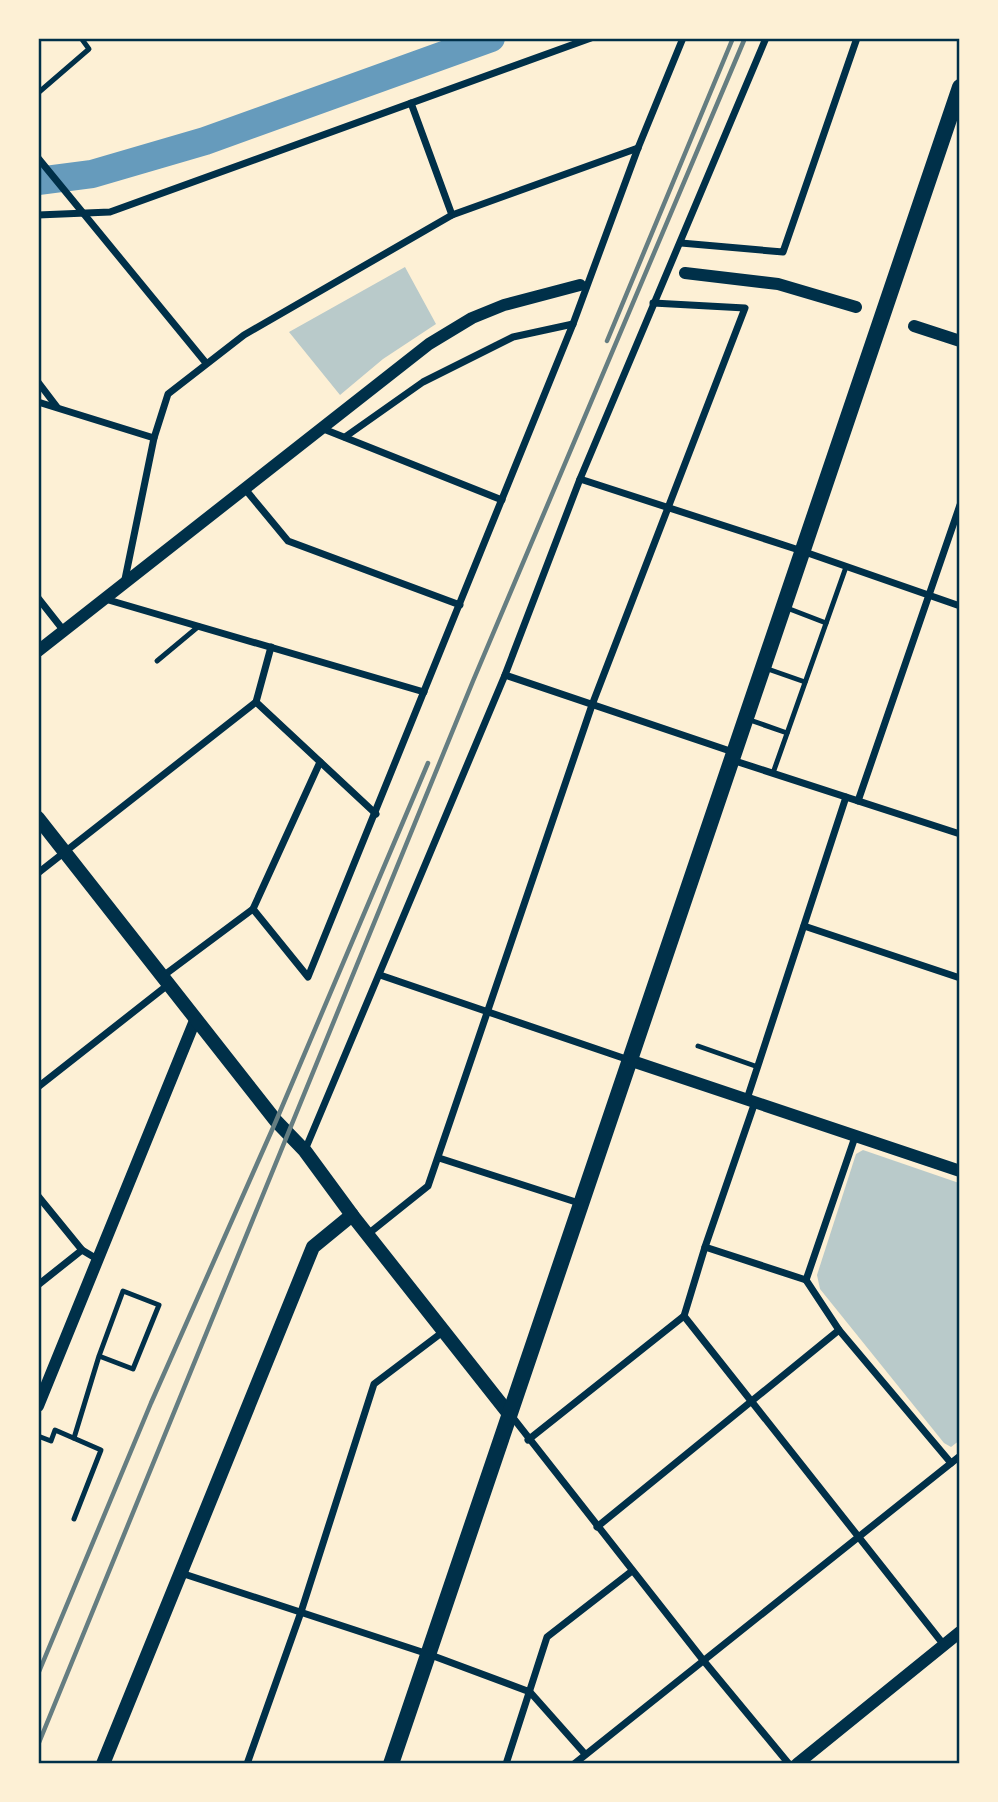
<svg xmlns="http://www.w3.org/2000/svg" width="998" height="1802" font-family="'Golos Text',sans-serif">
<rect width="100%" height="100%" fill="#fdf0d5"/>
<g fill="#b9caca">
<polygon points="405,267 436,324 383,359 340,395 289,332"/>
<polygon points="863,1150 959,1183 960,1440 951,1447 944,1443 820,1289 817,1275 856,1154"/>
</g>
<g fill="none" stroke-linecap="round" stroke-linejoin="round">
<polyline stroke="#669bbc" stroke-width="28" points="38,181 92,174 205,141 491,38"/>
<g stroke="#003049" stroke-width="5">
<polyline points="38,93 89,49 81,38"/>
<polyline points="787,608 826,623"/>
<polyline points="157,661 199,626"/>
<polyline points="765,668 805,682"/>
<polyline points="747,719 787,733"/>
<polyline points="773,773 846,567"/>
<polyline points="698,1046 758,1067"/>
<polyline points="38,1436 51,1441 55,1430 101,1450 74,1519"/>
<polyline points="74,1438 99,1356 123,1291 159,1305 133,1369 99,1356"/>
</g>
<g stroke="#003049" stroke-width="7">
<polyline points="411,103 452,215"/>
<polyline points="38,158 206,363"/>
<polyline points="38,215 110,212 591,38"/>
<polyline points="681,243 783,252 857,38"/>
<polyline points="38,382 57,407"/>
<polyline points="38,402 154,438"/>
<polyline points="321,428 502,500"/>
<polyline points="345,437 423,382 513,337 573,324"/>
<polyline points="580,479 802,551 960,606"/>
<polyline points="245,489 288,541 460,605"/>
<polyline points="124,584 154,438 168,394 244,335 452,215 638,148"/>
<polyline points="38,598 64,631"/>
<polyline points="105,599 424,692"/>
<polyline points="505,675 733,752"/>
<polyline points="256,702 376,814"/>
<polyline points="732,760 960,834"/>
<polyline points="858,801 960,505"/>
<polyline points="38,873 256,702 271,647"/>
<polyline points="253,909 308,977 573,324 638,148 683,38"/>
<polyline points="804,926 960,978"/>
<polyline points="380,975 629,1060"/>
<polyline points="163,976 253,909 320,762"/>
<polyline points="38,1087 169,984"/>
<polyline points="747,1099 846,797"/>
<polyline points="855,1137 806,1280 839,1330 951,1463"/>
<polyline points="305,1150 505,675 580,479 766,38"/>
<polyline points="439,1158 582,1204"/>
<polyline points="38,1196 82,1250 97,1259"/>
<polyline points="368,1234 428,1186 592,705 745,308 653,303"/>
<polyline points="705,1247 806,1280"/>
<polyline points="38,1285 82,1250"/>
<polyline points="684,1316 944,1645"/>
<polyline points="510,1414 703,1660 789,1764"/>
<polyline points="528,1440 684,1316 705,1247 755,1102"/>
<polyline points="597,1527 839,1330"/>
<polyline points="181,1573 428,1654 530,1692 585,1754"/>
<polyline points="247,1764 301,1612 374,1384 444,1331"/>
<polyline points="506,1764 547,1637 632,1571"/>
<polyline points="574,1764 960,1456"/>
</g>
<g stroke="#003049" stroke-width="12">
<polyline points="685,273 778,284 856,307"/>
<polyline points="914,326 960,341"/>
<polyline points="38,651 429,344 472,318 504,305 580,285"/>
<polyline points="629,1060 960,1171"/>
<polyline points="38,1406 196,1018"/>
<polyline points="797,1764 960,1632"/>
</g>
<g stroke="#003049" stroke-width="14">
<polyline points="38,818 276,1121 305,1151 352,1215 509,1414"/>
<polyline points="103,1764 313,1247 352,1215"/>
</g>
<polyline stroke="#003049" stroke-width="16" points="391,1764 960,87"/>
<g stroke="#657d81" stroke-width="4.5">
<polyline points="607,341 733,38"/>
<polyline points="38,1674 151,1403 276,1121 428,763"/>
<polyline points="38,1745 473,681 745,38"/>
</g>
</g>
<rect width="998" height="1802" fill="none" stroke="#fdf0d5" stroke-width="80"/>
<rect x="40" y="40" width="918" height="1722" fill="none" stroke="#003049" stroke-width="2.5"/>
</svg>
